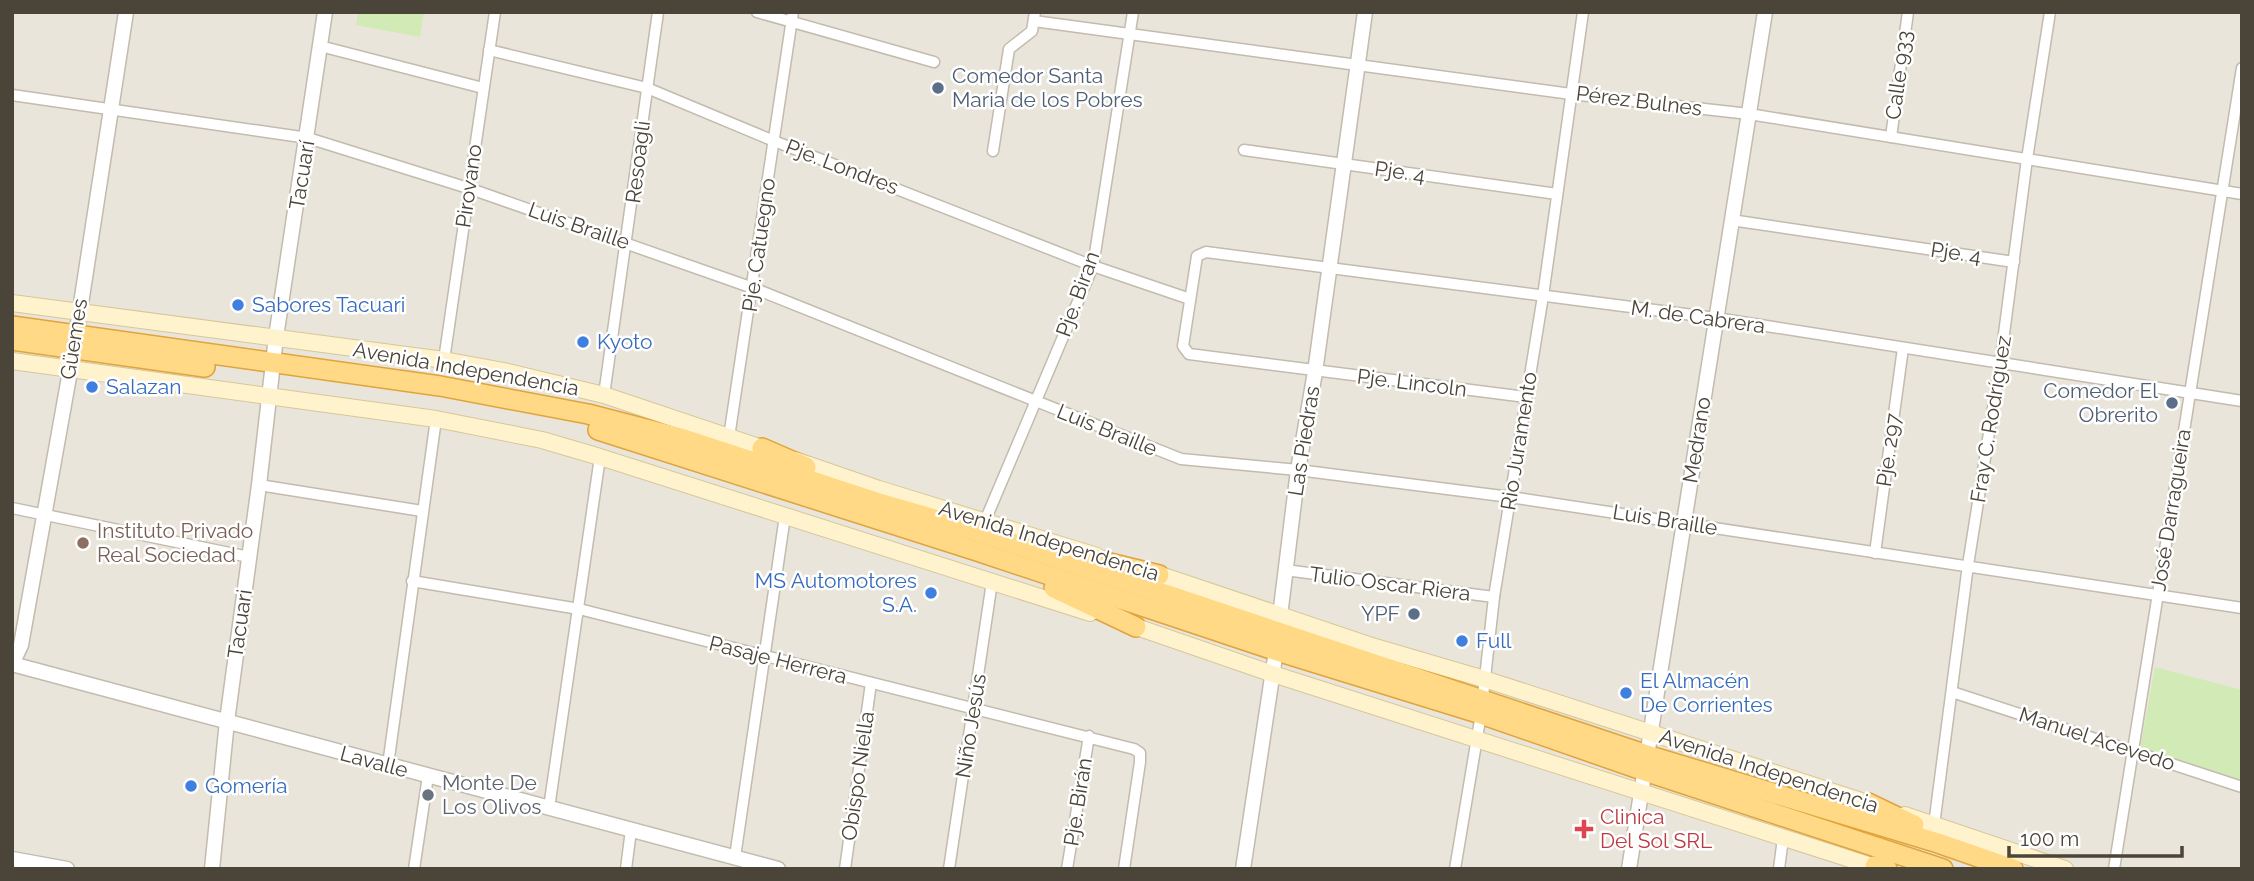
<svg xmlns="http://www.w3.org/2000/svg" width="2254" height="881" font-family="Raleway,sans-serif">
<rect width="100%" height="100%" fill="#f6f3ec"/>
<rect fill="#eae5da" x="12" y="12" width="2230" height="857"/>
<g fill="#d2eab5">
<polygon points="358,12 424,12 420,37 356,25"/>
<polygon points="2155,667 2242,690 2242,781 2140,750"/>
</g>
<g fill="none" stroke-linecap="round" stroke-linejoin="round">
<defs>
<g id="minor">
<polyline points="757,12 934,62"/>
<polyline points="1034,21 1571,94 1749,114 2242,194"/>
<polyline points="320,46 483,88"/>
<polyline points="489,50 647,88 774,141 1093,266 1190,299"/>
<polyline points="12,95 308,138 468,188 753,288 1181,459 1298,470 1510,497 2242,608"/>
<polyline points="1891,137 1908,12"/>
<polyline points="1244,150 1557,194"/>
<polyline points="993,151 1009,49 1032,31 1035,12"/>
<polyline points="1731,220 2014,262"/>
<polyline points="444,360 495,12"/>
<polyline points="604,395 658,12"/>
<polyline points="1526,397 1189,354 1183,346 1197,256 1206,252 1716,318 2242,401"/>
<polyline points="729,437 793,12"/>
<polyline points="259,485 422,511"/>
<polyline points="12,508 249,557"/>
<polyline points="985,521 1093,266 1133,12"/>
<polyline points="1875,553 1903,348"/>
<polyline points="1285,570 1494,597"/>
<polyline points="412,581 579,609 1134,749 1140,753 1140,762 1124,869"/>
<polyline points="1952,692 2242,787"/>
<polyline points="388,765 436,419"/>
<polyline points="549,808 600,457"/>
<polyline points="1934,825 1968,565 2000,364 2027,159 2050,12"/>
<polyline points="735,857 785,516"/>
<polyline points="414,869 428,776"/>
<polyline points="626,869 631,830"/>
<polyline points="845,869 871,683"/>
<polyline points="949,869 992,582"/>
<polyline points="1067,869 1089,736"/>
<polyline points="1455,869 1481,714 1494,597 1543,296 1583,12"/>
<polyline points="1779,869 1783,838"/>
<polyline points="2114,869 2242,68"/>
</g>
<g id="tertiary">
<polyline points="1279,624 1298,470 1315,372 1365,12"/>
<polyline points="12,664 778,869"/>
<polyline points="12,664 21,645 74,349 126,12"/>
<polyline points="12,859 67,869"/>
<polyline points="212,869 227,721 259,485 276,337 325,12"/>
<polyline points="1243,869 1277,644"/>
<polyline points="1629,869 1765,12"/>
</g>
<g id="secondary">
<polyline points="12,303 444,360 504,371 604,395 774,452"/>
<polyline points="12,361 436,419 542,440 600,457 1090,613"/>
<polyline points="795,460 879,489 1097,556"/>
<polyline points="1149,571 1375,647 1484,679 1877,806"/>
<polyline points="1125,623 1273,674 1881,869"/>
<polyline points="1905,815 2065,869"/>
</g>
<g id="trunk">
<polyline points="12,326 440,386 588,414 684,439 876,502 976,531 1647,755 1938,843 2013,869"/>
<polyline points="12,340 205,367"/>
<polyline points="598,430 977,551 1277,651 1481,714 1645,771 1943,869"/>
<polyline points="762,448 806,467"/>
<polyline points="1085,557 1159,575"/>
<polyline points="1054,588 1136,627"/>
<polyline points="1868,803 1914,825"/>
<polyline points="1875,866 1887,869"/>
</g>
</defs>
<use href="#minor" stroke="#c2bbae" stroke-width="13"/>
<use href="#tertiary" stroke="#c2bbae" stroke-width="17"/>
<use href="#secondary" stroke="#d6c79b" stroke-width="18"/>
<use href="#trunk" stroke="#e0a43c" stroke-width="22"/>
<use href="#minor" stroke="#fff" stroke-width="10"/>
<use href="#tertiary" stroke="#fff" stroke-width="14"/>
<use href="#secondary" stroke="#fff3cd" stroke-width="16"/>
<use href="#trunk" stroke="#ffd985" stroke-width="19"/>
</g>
<g fill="#5c6f8a" stroke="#fff" stroke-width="2.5">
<circle cx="938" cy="88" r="7"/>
<circle cx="2172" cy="403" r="7"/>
<circle cx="1414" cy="614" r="7"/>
</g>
<g fill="#3f7fe0" stroke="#fff" stroke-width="2.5">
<circle cx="238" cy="305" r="7"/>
<circle cx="583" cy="342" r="7"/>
<circle cx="92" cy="387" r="7"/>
<circle cx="931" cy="593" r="7"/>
<circle cx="1462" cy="641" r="7"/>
<circle cx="1626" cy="693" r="7"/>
<circle cx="191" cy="786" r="7"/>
</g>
<circle fill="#8d6e63" stroke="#fff" stroke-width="2.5" cx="83" cy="543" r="7"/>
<circle fill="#6b7280" stroke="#fff" stroke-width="2.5" cx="428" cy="795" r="7"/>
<path fill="#e0444e" stroke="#fff" stroke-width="2.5" d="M1580.5 818.5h7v7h7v7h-7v7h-7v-7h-7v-7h7z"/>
<g text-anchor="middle" stroke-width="5" stroke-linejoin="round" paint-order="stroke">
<g font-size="21" fill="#4b4439" stroke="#fff">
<text transform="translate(1899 75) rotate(-82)" y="7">Calle 933</text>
<text transform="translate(1639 101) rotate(7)" y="7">Pérez Bulnes</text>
<text transform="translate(638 162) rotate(-83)" y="7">Resoagli</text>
<text transform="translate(842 167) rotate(21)" y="7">Pje. Londres</text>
<text transform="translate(1400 172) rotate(8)" y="7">Pje. 4</text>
<text transform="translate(302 175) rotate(-81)" y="7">Tacuarí</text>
<text transform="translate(469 186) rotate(-82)" y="7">Pirovano</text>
<text transform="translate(579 226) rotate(19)" y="7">Luis Braille</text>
<text transform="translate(759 245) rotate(-82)" y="7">Pje. Catuegno</text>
<text transform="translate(1956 253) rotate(8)" y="7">Pje. 4</text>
<text transform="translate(1078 294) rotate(-70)" y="7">Pje. Biran</text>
<text transform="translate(1698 317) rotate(8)" y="7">M. de Cabrera</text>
<text transform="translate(74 339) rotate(-81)" y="7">Güemes</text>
<text transform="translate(466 369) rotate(10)" y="7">Avenida Independencia</text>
<text transform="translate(1412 383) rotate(7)" y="7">Pje. Lincoln</text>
<text transform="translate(1991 419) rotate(-81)" y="7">Fray C. Rodríguez</text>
<text transform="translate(1107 430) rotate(22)" y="7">Luis Braille</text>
<text transform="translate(1697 440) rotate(-81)" y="7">Medrano</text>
<text transform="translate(1304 441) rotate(-81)" y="7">Las Piedras</text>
<text transform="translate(1519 441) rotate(-81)" y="7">Rio Juramento</text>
<text transform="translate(1889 450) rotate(-82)" y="7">Pje. 297</text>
<text transform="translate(2171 510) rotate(-81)" y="7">José Darragueira</text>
<text transform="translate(1665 520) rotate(9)" y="7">Luis Braille</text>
<text transform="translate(1049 541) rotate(17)" y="7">Avenida Independencia</text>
<text transform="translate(1390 584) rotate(7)" y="7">Tulio Oscar Riera</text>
<text transform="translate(240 624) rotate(-82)" y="7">Tacuari</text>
<text transform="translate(778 660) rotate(14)" y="7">Pasaje Herrera</text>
<text transform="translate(971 726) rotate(-81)" y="7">Niño Jesús</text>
<text transform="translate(2097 739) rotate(18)" y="7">Manuel Acevedo</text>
<text transform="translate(374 762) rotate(15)" y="7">Lavalle</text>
<text transform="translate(1769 771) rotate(18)" y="7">Avenida Independencia</text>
<text transform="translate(858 776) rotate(-82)" y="7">Obispo Niella</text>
<text transform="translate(1078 802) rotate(-81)" y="7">Pje. Birán</text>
</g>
<g font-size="21" fill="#4e5e75" stroke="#fff" text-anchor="end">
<text x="952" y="83" text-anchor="start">Comedor Santa<tspan x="952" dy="24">Maria de los Pobres</tspan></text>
<text x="2158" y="398">Comedor El<tspan x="2158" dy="24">Obrerito</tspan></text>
<text x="1400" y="621">YPF</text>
</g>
<g font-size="21" fill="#366cbe" stroke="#fff" text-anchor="start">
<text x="252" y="312">Sabores Tacuari</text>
<text x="597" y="349">Kyoto</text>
<text x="106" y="394">Salazan</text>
<text x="917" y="588" text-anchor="end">MS Automotores<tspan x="917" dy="24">S.A.</tspan></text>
<text x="1476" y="648">Full</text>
<text x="1640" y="688">El Almacén<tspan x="1640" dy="24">De Corrientes</tspan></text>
<text x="205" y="793">Gomería</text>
</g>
<g font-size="21" fill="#785e54" stroke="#fff" text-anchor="start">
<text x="97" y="538">Instituto Privado<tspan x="97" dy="24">Real Sociedad</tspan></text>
</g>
<g font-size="21" fill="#5b616d" stroke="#fff" text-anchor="start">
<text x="442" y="790">Monte De<tspan x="442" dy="24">Los Olivos</tspan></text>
</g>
<g font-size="21" fill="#be3a42" stroke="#fff" text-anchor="start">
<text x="1600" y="824">Clinica<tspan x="1600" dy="24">Del Sol SRL</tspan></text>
</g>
</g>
<rect width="2254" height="881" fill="none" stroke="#4b4439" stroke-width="28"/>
<path d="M2009 846v10h173v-10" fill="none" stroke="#4b4439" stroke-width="3.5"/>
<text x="2020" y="846" font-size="21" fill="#4b4439" stroke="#ffffff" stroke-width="5" paint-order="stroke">100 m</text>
</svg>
